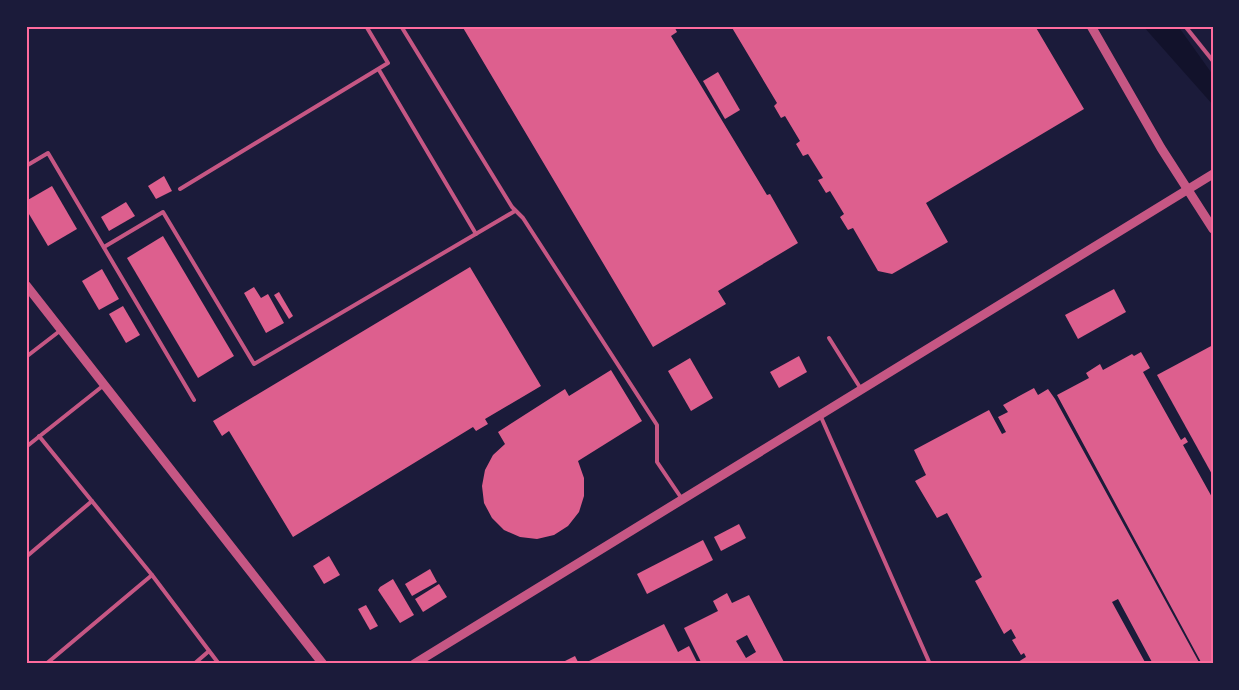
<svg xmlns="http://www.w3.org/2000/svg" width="1239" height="690" font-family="Mulish,sans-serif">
<rect width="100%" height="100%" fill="#1b1b3a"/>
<polygon fill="#12122b" points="1143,26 1178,26 1213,75 1213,105"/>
<g fill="#dd5f8e" fill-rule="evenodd">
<polygon points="462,26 674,26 677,32 671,36 767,195 770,194 798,243 718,291 726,304 653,347"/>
<polygon points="731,26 1035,26 1084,109 926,203 948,242 892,274 878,271 853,228 848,230 840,217 844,214 830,191 826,193 818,180 823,178 808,154 803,156 796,144 800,141 785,116 781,118 774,106 777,103"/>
<polygon points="718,72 740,110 725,119 703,81"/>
<polygon points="164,176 172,191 156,199 148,186"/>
<polygon points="52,186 77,229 48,246 26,209 26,201"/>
<polygon points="126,202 135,216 109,231 101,217"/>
<polygon points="163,236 234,356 198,378 127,258"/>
<polygon points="470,267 541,386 485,419 488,424 476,431 473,427 293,537 229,431 222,436 213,421"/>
<polygon points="102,269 119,299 99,310 82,281"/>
<polygon points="254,287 261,298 268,294 284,323 266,333 244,293"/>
<polygon points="1114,289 1126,312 1078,339 1065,315"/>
<polygon points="279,292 293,316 289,319 274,295"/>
<polygon points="123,306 140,335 126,343 109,314"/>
<polygon points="1213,345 1213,476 1157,375"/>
<polygon points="1141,352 1150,368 1143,372 1181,440 1185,437 1188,442 1183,445 1213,499 1213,664 1202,664 1057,395 1089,378 1086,373 1100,364 1103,370 1132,354 1134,356"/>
<polygon points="799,356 807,372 779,388 770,372"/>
<polygon points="690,358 713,398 691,411 668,371"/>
<polygon points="611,370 642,421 578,461 584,478 584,496 579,512 568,526 554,535 537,539 520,537 504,530 492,518 484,503 482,486 485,470 493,455 505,444 498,432 565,389 569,396"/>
<polygon points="1034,388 1038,395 1048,389 1055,399 1200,664 1153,664 1118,599 1112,602 1146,664 1015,664 1026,657 1024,653 1021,655 1012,640 1016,638 1011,629 1004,634 975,581 982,577 947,513 937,518 915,481 926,475 914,450 989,410 1002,434 1006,432 998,417 1008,412 1003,405"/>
<polygon points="739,524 746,538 721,551 714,537"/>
<polygon points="703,540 713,560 647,594 637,574"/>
<polygon points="329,556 340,575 324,584 313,566"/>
<polygon points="430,569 437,582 412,596 405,584"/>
<polygon points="393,579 414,615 400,623 378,590 380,587"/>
<polygon points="439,584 447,597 423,612 415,599"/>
<path d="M727 593 732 603 749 595 785 664H702L684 628 718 611 713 601ZM747 635 756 652 746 658 736 641Z"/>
<polygon points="366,605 378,626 370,630 358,609"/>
<polygon points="664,624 678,652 689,646 698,664 583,664"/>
<polygon points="575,656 579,664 559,664"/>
</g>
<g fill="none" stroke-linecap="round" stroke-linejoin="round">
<g stroke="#c65784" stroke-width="4">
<polyline points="401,26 512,207 523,218 657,425 657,462 682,499"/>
<polyline points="1185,26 1213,61"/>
<polyline points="379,70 476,234"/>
<polyline points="26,166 48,153 194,400"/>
<polyline points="180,189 388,63 366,26"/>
<polyline points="104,247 163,212 254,364 515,211"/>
<polyline points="829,338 861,389"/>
<polyline points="26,357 61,330"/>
<polyline points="821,417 930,664"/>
<polyline points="39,436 152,575 219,664"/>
<polyline points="26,447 104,385"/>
<polyline points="26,557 92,501"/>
<polyline points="46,664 152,575"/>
<polyline points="194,664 209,651"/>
</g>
<g stroke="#c65784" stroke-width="9">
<polyline points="1091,26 1161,148 1213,229"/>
<polyline points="26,285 323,664"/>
<polyline points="414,664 1213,174"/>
</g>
</g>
<rect width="1239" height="690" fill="none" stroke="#1b1b3a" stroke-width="55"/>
<rect x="28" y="28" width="1184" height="634" fill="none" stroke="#ff6b9d" stroke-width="2"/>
</svg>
